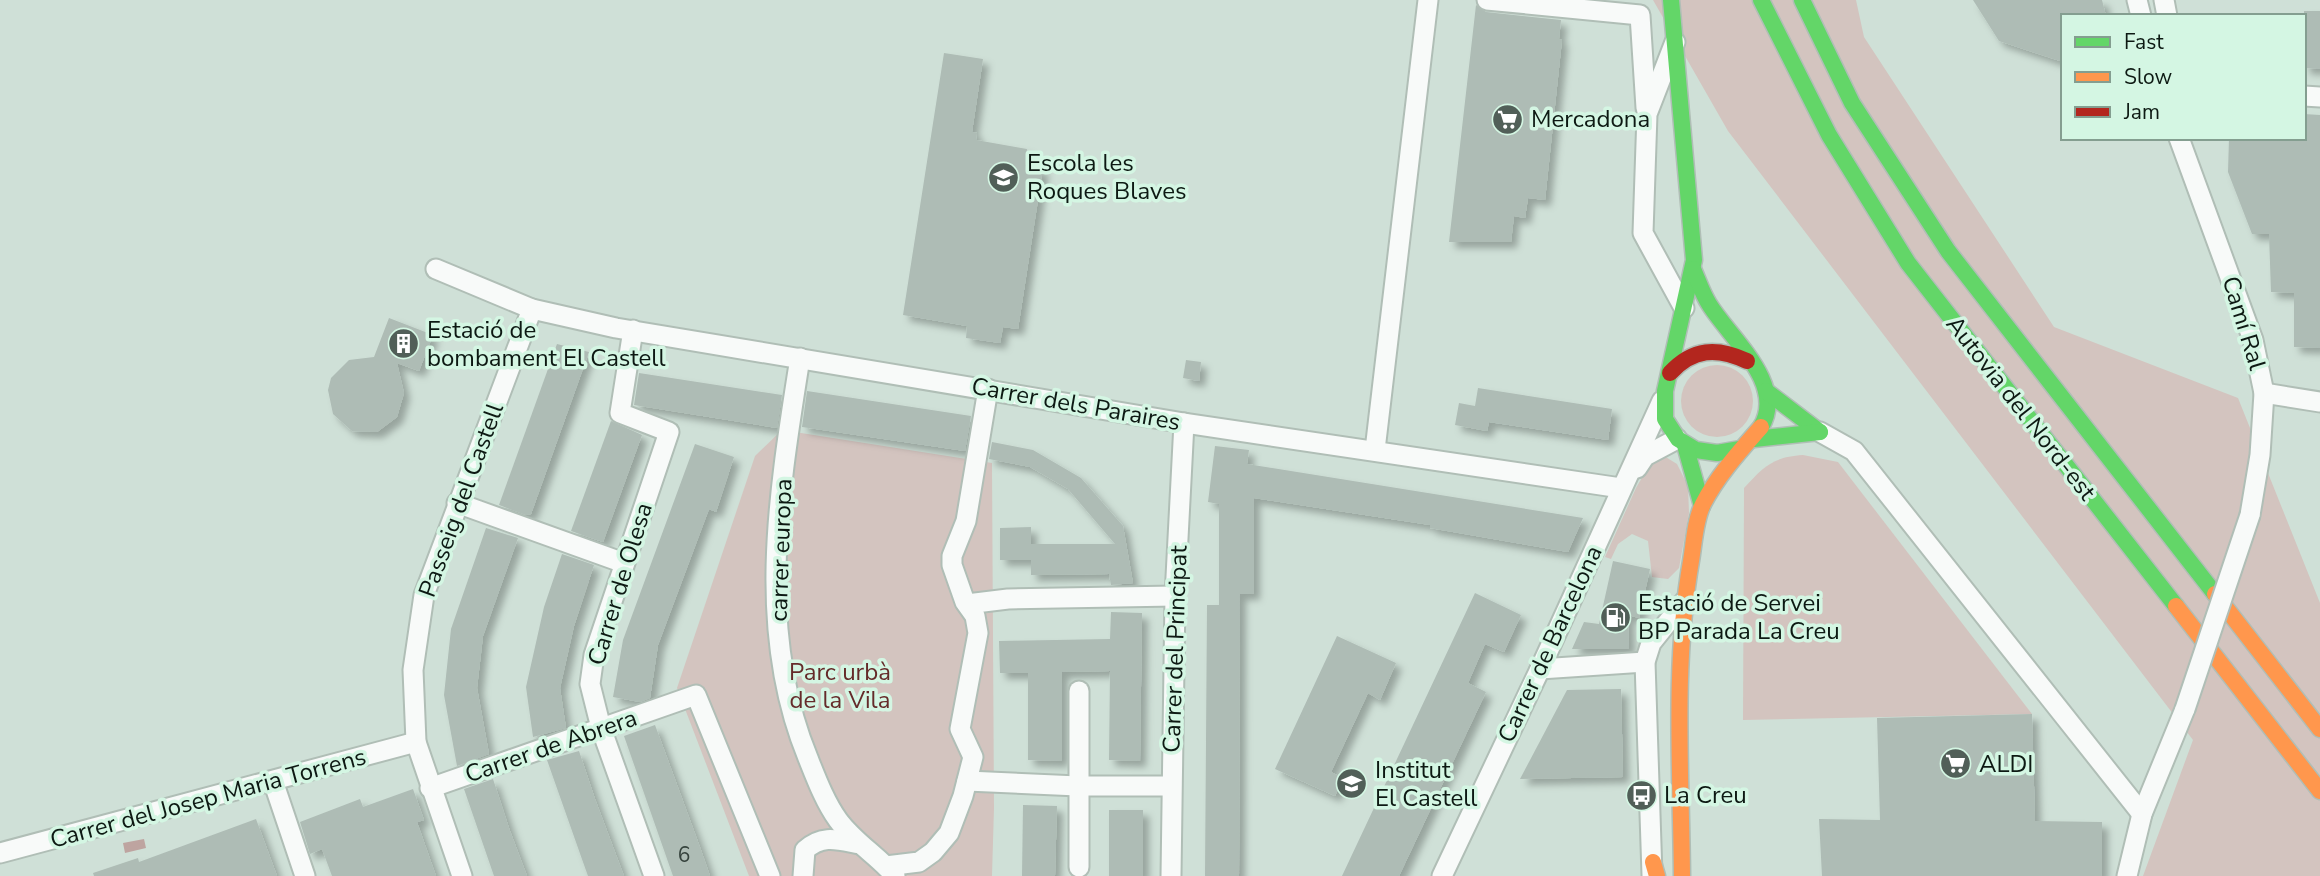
<svg xmlns="http://www.w3.org/2000/svg" width="2320" height="876" font-family="'Nunito Sans',sans-serif">
<defs>
<filter id="shadow"><feDropShadow dx="6" dy="6" stdDeviation="3.5" flood-color="#0004"/></filter>
</defs>
<rect width="100%" height="100%" fill="#cfe0d7"/>
<g fill="#d3c4bf">
<polygon points="1653,0 1856,0 1864,37 2054,327 2238,398 2320,603 2320,876 2143,876 2193,740 1728,131"/>
<circle cx="1717" cy="401" r="36"/>
<polygon points="782,430 992,463 994,808 992,876 749,876 677,688 755,456"/>
<path d="M1803 455 1838 462 2032 714 1743 720 1744 488C1764 466 1773 457 1803 455Z"/>
<polygon points="1664,456 1677,464 1688,486 1689,513 1679,568 1668,579 1652,577 1648,541 1632,534 1618,544 1611,559 1605,557 1636,488 1654,457"/>
</g>
<polygon fill="#bea4a0" points="144,839 146,848 125,853 123,843"/>
<g fill="#aebcb5" filter="url(#shadow)">
<polygon points="1973,0 2102,0 2106,16 2063,16 2063,62 1999,41"/>
<polygon points="1476,5 1486,12 1561,20 1559,39 1562,40 1545,200 1528,198 1525,218 1514,216 1511,242 1449,242"/>
<polygon points="2304,11 2320,11 2320,69 2304,68"/>
<polygon points="944,53 983,59 972,132 977,133 976,140 1027,149 1025,166 1043,168 1018,329 1003,327 1000,343 966,338 967,326 903,315"/>
<polygon points="2304,114 2320,115 2320,348 2294,347 2294,293 2271,292 2269,234 2252,234 2228,172 2229,138 2304,138"/>
<polygon points="389,318 433,335 419,371 397,363 404,393 397,417 377,432 352,431 333,414 328,390 331,378 349,360 374,357"/>
<polygon points="557,344 589,352 531,514 526,515 499,505"/>
<polygon points="1186,360 1201,362 1199,381 1183,378"/>
<polygon points="639,373 782,395 777,428 634,405"/>
<polygon points="1478,388 1612,409 1608,440 1489,422 1487,431 1455,425 1459,403 1475,406"/>
<polygon points="807,391 971,416 965,451 802,427"/>
<polygon points="611,421 642,435 603,542 571,531"/>
<polygon points="992,442 1033,450 1081,478 1123,526 1133,583 1111,585 1109,574 1031,575 1031,560 1000,560 1000,528 1031,527 1031,544 1115,544 1068,489 1030,467 989,459"/>
<polygon points="695,444 734,457 716,512 709,509 658,645 650,698 640,702 613,697 623,640"/>
<polygon points="1215,446 1249,450 1247,464 1583,518 1568,552 1430,528 1430,525 1254,498 1254,594 1240,594 1239,876 1205,876 1207,605 1219,605 1219,504 1208,502"/>
<polygon points="486,528 518,538 483,636 477,688 489,754 457,766 444,695 451,629"/>
<polygon points="562,554 594,565 574,626 560,688 566,728 533,737 526,687 544,607"/>
<polygon points="1613,561 1650,569 1639,618 1628,615 1629,649 1572,649 1584,622 1599,624"/>
<polygon points="1475,593 1521,615 1504,652 1485,644 1468,683 1486,692 1399,876 1342,876"/>
<polygon points="1111,612 1142,613 1140,761 1109,760 1110,671 1062,672 1062,761 1028,760 1028,673 1000,673 999,641 1110,639"/>
<polygon points="1337,636 1396,663 1380,700 1368,693 1331,772 1343,778 1335,796 1275,769"/>
<polygon points="1621,689 1623,777 1520,779 1567,690"/>
<polygon points="2032,714 2035,821 2102,822 2102,876 1822,876 1819,819 1880,820 1877,718"/>
<polygon points="655,725 701,850 710,876 673,876 624,736"/>
<polygon points="579,751 595,799 624,876 588,876 583,862 547,760"/>
<polygon points="493,779 510,831 527,876 494,876 464,789"/>
<polygon points="413,789 424,820 417,822 436,876 332,876 322,849 310,854 300,822 360,799 363,807"/>
<polygon points="1023,805 1057,806 1055,876 1022,876"/>
<rect x="1109" y="810" width="34" height="66"/>
<polygon points="256,819 277,876 94,876 93,873 138,858 139,862"/>
</g>
<g fill="none" stroke-linecap="round" stroke-linejoin="round">
<defs>
<g id="street">
<polyline points="1487,0 1640,15 1646,108"/>
<polyline points="2137,0 2141,16"/>
<polyline points="2164,0 2167,16"/>
<polyline points="1675,42 1647,114 1643,233 1684,308"/>
<polyline points="2304,96 2320,97"/>
<polyline points="2179,138 2253,340 2264,393 2260,455 2250,515"/>
<polyline points="436,269 532,309 424,595 413,670 416,742 462,876"/>
<polyline points="532,309 616,328 1184,423 1621,488"/>
<polyline points="633,330 620,413 669,432 594,655 590,684 601,728 654,876"/>
<path d="M800 358C779 491 755 630 808 758 816 778 825 802 838 820 854 842 878 856 895 876"/>
<polyline points="2264,393 2320,402"/>
<polyline points="1820,432 1854,451 2142,814"/>
<polyline points="1375,450 1428,0"/>
<polyline points="1637,468 1645,456 1677,439"/>
<polyline points="457,503 624,563"/>
<polyline points="967,604 1008,599 1175,596"/>
<polyline points="1540,669 1645,662"/>
<polyline points="273,781 305,876"/>
<polyline points="967,781 1078,786 1171,786"/>
<polyline points="430,788 696,695 770,876"/>
<polyline points="0,853 416,742"/>
<polyline points="886,866 919,862 933,852 949,833 963,796 973,757 960,729 978,633 975,616 965,602 952,565 952,556 966,521 988,389"/>
<polyline points="1079,867 1079,691"/>
<polyline points="1652,875 1645,662 1651,643 1684,602"/>
<path d="M803 876 805 850C823 834 838 840 860 844"/>
<polyline points="1171,876 1175,596 1184,423"/>
<polyline points="1442,876 1540,669 1662,401"/>
<polyline points="2127,876 2142,814 2185,709"/>
</g>
<g id="fast">
<polyline points="1671,0 1694,260 1665,391 1665,419 1678,439 1696,450 1717,453 1740,449"/>
<polyline points="1761,0 1829,135 1908,263 2176,606"/>
<polyline points="1802,0 1852,103 1948,251 2215,594"/>
<path d="M1693 269C1698 280 1702 293 1709 304 1729 337 1787 384 1761 427"/>
<polyline points="1766,391 1820,432"/>
<polyline points="1754,439 1820,432"/>
<polyline points="1685,445 1702,506"/>
</g>
<g id="slow">
<polyline points="2215,594 2320,729"/>
<polyline points="2176,606 2320,791"/>
<polyline points="1653,862 1657,876"/>
<path d="M1682 876C1681 771 1673 665 1691 561 1694 543 1695 520 1703 504 1718 475 1740 451 1761 427"/>
</g>
<path id="jam" d="M1670 373C1693 348 1717 347 1747 361"/>
</defs>
<use href="#street" stroke="#b0beb6" stroke-width="23"/>
<use href="#fast" stroke="#b0beb6" stroke-width="19"/>
<use href="#slow" stroke="#b0beb6" stroke-width="19"/>
<use href="#jam" stroke="#b0beb6" stroke-width="19"/>
<use href="#street" stroke="#f8faf9" stroke-width="19"/>
<use href="#fast" stroke="#63d668" stroke-width="16"/>
<use href="#slow" stroke="#ff974d" stroke-width="16"/>
<use href="#jam" stroke="#b3261e" stroke-width="16"/>
<defs>
<polyline id="street-bridge" points="2185,709 2250,515"/>
</defs>
<use href="#street-bridge" stroke="#b0beb6" stroke-width="23" stroke-linecap="butt"/>
<use href="#street-bridge" stroke="#f8faf9" stroke-width="19"/>
</g>
<defs>
<symbol id="supermarket-disc" viewBox="-11 -11 22 22"><circle r="9.5" fill="#515f58" stroke="#d4f6e3"/><path d="M-6-5.5h2.5l.6 2H6L4.5 2H-2.5L-4.4-4H-6ZM-1.5 3.2a1.3 1.3 0 1 0 .1 0ZM3 3.2a1.3 1.3 0 1 0 .1 0Z" fill="#fff"/></symbol>
<symbol id="school-disc" viewBox="-11 -11 22 22"><circle r="9.5" fill="#515f58" stroke="#d4f6e3"/><path d="M0-5L7-2L0 1L-7-2ZM-4 1L0 2.5L4 1V4Q0 6-4 4Z" fill="#fff"/></symbol>
<symbol id="building-disc" viewBox="-11 -11 22 22"><circle r="9.5" fill="#515f58" stroke="#d4f6e3"/><path d="M-4-6H4V6H1V3H-1V6H-4ZM-2.5-4.3h1.7v1.8h-1.7ZM.8-4.3h1.7v1.8H.8ZM-2.5-1h1.7V.8h-1.7ZM.8-1h1.7V.8H.8Z" fill="#fff"/></symbol>
<symbol id="fuel-disc" viewBox="-11 -11 22 22"><circle r="9.5" fill="#515f58" stroke="#d4f6e3"/><path d="M-5.5-6h7V0h2V4h1.3V-2.5L3-4.5l.8-.8L6-3V5H2.5V1h-1V6h-7ZM-4.2-4.7v3.2H.2V-4.7Z" fill="#fff"/></symbol>
<symbol id="bus-disc" viewBox="-11 -11 22 22"><circle r="9.5" fill="#515f58" stroke="#d4f6e3"/><path d="M-5-6H5V4H4V6H2V4H-2V6H-4V4H-5ZM-3.5-4V0h7V-4ZM-3.5 1.2v1.5H-2V1.2ZM2 1.2v1.5H3.5V1.2Z" fill="#fff"/></symbol>
</defs>
<g fill-rule="evenodd">
<use href="#supermarket-disc" x="1490" y="102" width="35" height="35"/>
<use href="#school-disc" x="986" y="160" width="35" height="35"/>
<use href="#building-disc" x="386" y="326" width="35" height="35"/>
<use href="#fuel-disc" x="1598" y="600" width="35" height="35"/>
<use href="#supermarket-disc" x="1938" y="746" width="35" height="35"/>
<use href="#school-disc" x="1334" y="766" width="35" height="35"/>
<use href="#bus-disc" x="1624" y="778" width="35" height="35"/>
</g>
<g text-anchor="middle" stroke-width="7" stroke-linejoin="round" paint-order="stroke">
<g font-size="21" fill="#35423c">
<text x="684" y="862">6</text>
</g>
<g font-size="24" fill="#0d1913" stroke="#d4f6e3" text-anchor="start">
<text x="1531" y="127">Mercadona</text>
<text x="1027" y="171">Escola les<tspan x="1027" dy="28">Roques Blaves</tspan></text>
<text x="427" y="338">Estació de<tspan x="427" dy="28">bombament El Castell</tspan></text>
<text x="1638" y="611">Estació de Servei<tspan x="1638" dy="28">BP Parada La Creu</tspan></text>
<text x="1979" y="772">ALDI</text>
<text x="1375" y="778">Institut<tspan x="1375" dy="28">El Castell</tspan></text>
<text x="1664" y="803">La Creu</text>
</g>
<g font-size="24" fill="#0d1913" stroke="#d4f6e3">
<text transform="translate(2244 323) rotate(73)" y="8">Camí Ral</text>
<text transform="translate(1076 404) rotate(10)" y="8">Carrer dels Paraires</text>
<text transform="translate(2021 408) rotate(52)" y="8">Autovia del Nord-est</text>
<text transform="translate(461 500) rotate(-70)" y="8">Passeig del Castell</text>
<text transform="translate(781 550) rotate(-88)" y="8">carrer europa</text>
<text transform="translate(620 584) rotate(-73)" y="8">Carrer de Olesa</text>
<text transform="translate(1550 644) rotate(-65)" y="8">Carrer de Barcelona</text>
<text transform="translate(1175 649) rotate(-88)" y="8">Carrer del Principat</text>
<text transform="translate(551 746) rotate(-19)" y="8">Carrer de Abrera</text>
<text transform="translate(208 798) rotate(-15)" y="8">Carrer del Josep Maria Torrens</text>
</g>
<g font-size="24" fill="#652b2a" stroke="#d4f6e3">
<text x="840" y="680">Parc urbà<tspan x="840" dy="28">de la Vila</tspan></text>
</g>
</g>
<rect x="2061" y="14" width="245" height="126" fill="#d4f6e3" stroke="#849e90" stroke-width="2"/>
<rect x="2075" y="37" width="35" height="10" fill="#63d668" stroke="#849e90" stroke-width="2"/>
<text x="2124" y="49" font-size="21" fill="#0d1913">Fast</text>
<rect x="2075" y="72" width="35" height="10" fill="#ff974d" stroke="#849e90" stroke-width="2"/>
<text x="2124" y="84" font-size="21" fill="#0d1913">Slow</text>
<rect x="2075" y="107" width="35" height="10" fill="#b3261e" stroke="#849e90" stroke-width="2"/>
<text x="2124" y="119" font-size="21" fill="#0d1913">Jam</text>
</svg>
